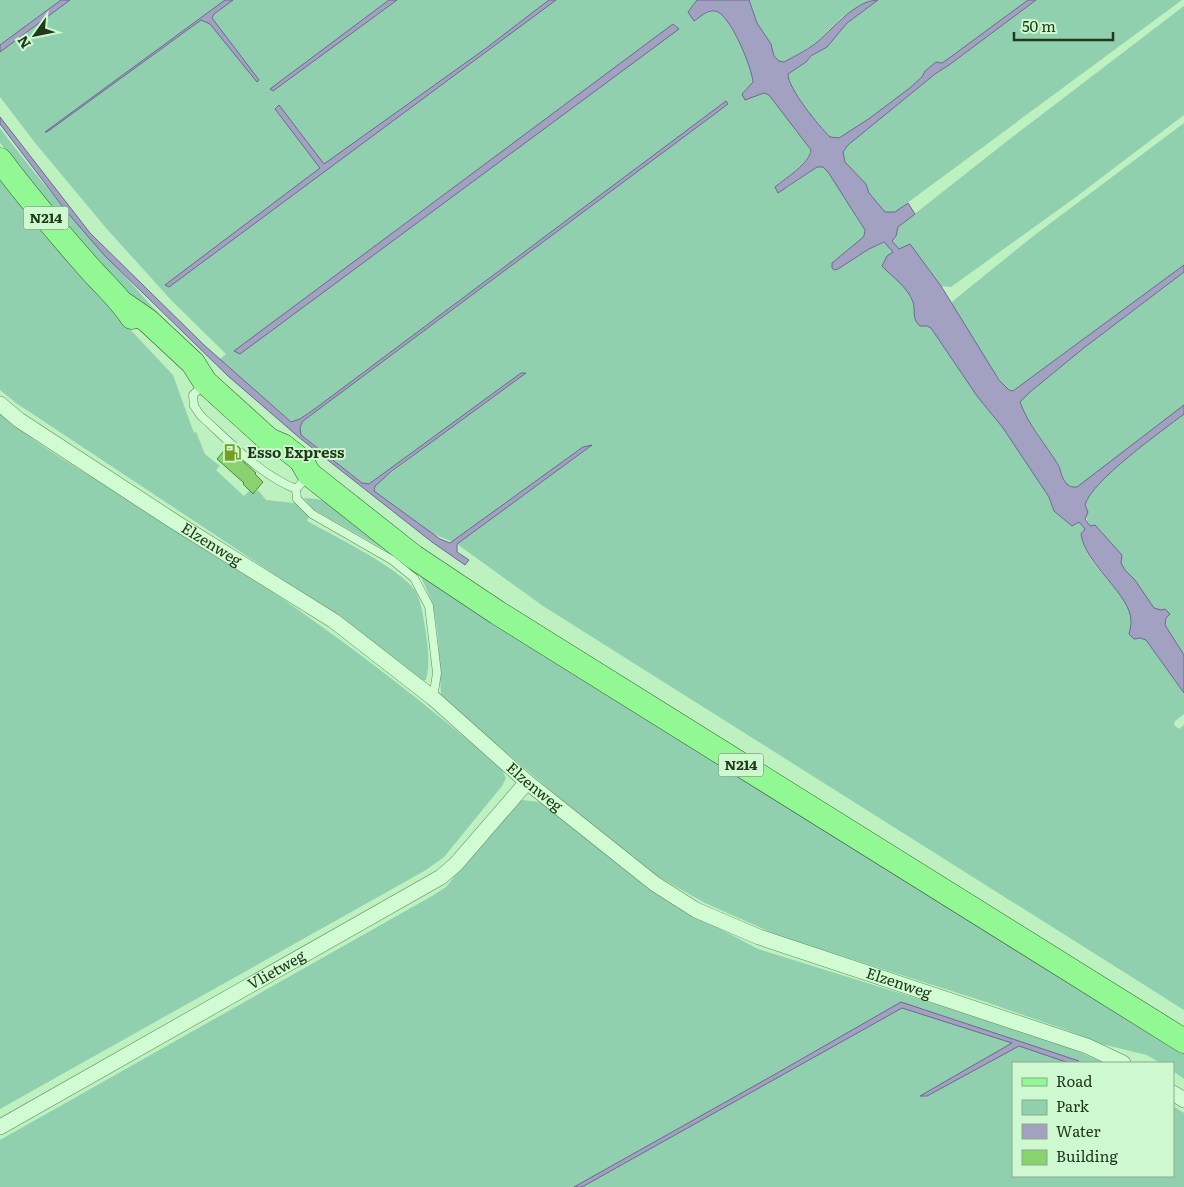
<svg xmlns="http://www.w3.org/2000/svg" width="1184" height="1187" font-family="Literata,serif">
<rect width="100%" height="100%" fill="#bdf1c0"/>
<g fill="#91d0ae">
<path d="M0 0H697L688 12C693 13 699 15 704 14 710 13 713 10 719 12 729 17 754 70 753 82 752 87 748 94 745 100L764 93 769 95 811 150C809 163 786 178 775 187L778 192 787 188 817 167H823L828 172 865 230 864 236 861 239 832 263 834 270 838 269 869 249 885 242 893 252 884 268C894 276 905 286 911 298 917 309 920 321 931 328L977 396 1003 428 1049 497 1054 511 1072 525 1079 521 1085 529 1081 534C1084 560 1109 578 1123 599 1130 610 1134 626 1140 638L1146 640 1184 693V714L1175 721 1174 725 1179 729 1184 725V1010L543 606 457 544 420 528 369 490 495 393 369 484 362 483 301 435 300 427 303 420 316 408 300 419 291 422 220 359 226 354 172 301 106 228 36 144 0 97Z"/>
<polygon points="749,0 871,0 841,18 816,43 785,62 779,61 774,56 771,44 757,23"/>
<path d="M878 0H1028L952 56 942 63 936 62 925 71 922 77 911 87 870 118 839 138 830 137C819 126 788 89 788 74L818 52 847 23Z"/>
<polygon points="1036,0 1182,0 895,212 885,212 869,193 866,184 845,162 843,152 848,145 935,74 949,65"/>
<polygon points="1184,6 1184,115 1076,197 951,287 941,286 910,244 899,250 892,241 896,236 898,227 1011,138"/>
<path d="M1184 123V265L1017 388 1013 391 1009 390C985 366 969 333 951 304L953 301 1032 237Z"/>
<path d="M0 128C53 200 115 264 174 331L170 335 84 247 0 143Z"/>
<path d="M0 172 76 261 94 291 173 375 194 433 196 432 205 454 220 466 216 470 244 496 249 491 253 494 258 490 266 500 294 503 309 515 307 521C331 534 405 571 416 592 422 604 424 621 426 634 428 649 430 665 426 680L421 681 330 611 16 403 0 390Z"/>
<path d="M1184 272V655L1165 625 1166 618 1170 614 1154 608 1135 580 1125 570 1121 563 1122 555 1095 525 1090 526 1072 487C1062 484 1063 474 1059 466 1047 444 1029 426 1019 402L1030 392 1085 347Z"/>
<path d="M0 414C57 462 131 497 194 539 260 583 325 627 388 676 426 705 462 736 500 766L506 778 502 786 444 857 426 870 0 1109Z"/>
<polygon points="304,498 317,499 327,502 391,553 313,509"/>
<path d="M418 571 922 891 1184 1053V1079L1173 1071V1063H1160L1147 1055 1097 1043 1069 1031 986 1002 779 936 705 903 653 874 571 808 444 699 441 694C439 664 440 636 433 607 430 595 423 582 418 571Z"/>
<polygon points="522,800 539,802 548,807 579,833 670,902 758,949 1057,1042 1104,1063 1013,1063 1013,1176 1173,1176 1173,1106 1184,1113 1184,1187 0,1187 0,1140 432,896 446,887 505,813 513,804"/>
</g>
<g fill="#a3a1c2" stroke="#6c6890">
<polygon points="61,0 70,0 0,52 0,45"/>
<polygon points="225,0 233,0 214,14 212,18 259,80 257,82 210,24 201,20 47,132 45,132"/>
<polygon points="389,0 397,0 273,91 270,89"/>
<polygon points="549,0 556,0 169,287 165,285 320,168 275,109 279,105 324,164 485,49"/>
<path d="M697 0H749L757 23 771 44 774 56 779 61 784 62C795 56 805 51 815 44 831 31 855 0 878 0L847 23 827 47 811 56 806 62 788 74C788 89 819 126 830 137L839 138 870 118 911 87 922 77 925 71 936 62 942 63 952 56 1028 0H1036L949 65 935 74 848 145 843 152 845 162 866 184 869 193 885 212H895L908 203 915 214 898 227 896 236 892 241 899 249 910 244 941 286 999 380 1009 390 1013 391 1017 388 1184 265V272L1085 347 1030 392 1020 402C1028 425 1045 443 1057 463 1062 470 1060 477 1067 484 1070 487 1072 487 1077 487L1184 405V414C1162 431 1091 481 1085 505L1088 512 1085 519 1090 526 1095 525 1122 555 1121 563 1125 570 1135 580 1154 608 1161 610 1165 609 1170 614 1166 618 1165 625 1184 655V693L1146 640 1140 638 1134 639 1129 634C1130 630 1131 626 1131 622 1132 595 1085 565 1081 534L1085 529 1079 522 1072 526 1054 511 1049 497 1003 428 977 396 931 328 927 326H920C911 318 916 312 913 302 907 286 892 277 882 266L887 256 893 252 884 242 869 249 838 269 834 270 832 268V263L861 239 864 236 865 230 828 172 823 167H817L778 193 775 187C786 178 810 163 811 150L769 95 764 93 745 100 742 94 753 82C752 68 730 13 715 11 707 10 700 17 694 21L688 12Z"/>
<polygon points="673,24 679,29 240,354 234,351"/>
<polygon points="726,101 728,104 303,421 300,427 301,435 362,483 369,484 521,373 526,373 392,471 375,486 374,491 440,539 450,543 583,447 592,445 457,544 457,552 469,560 465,565 432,542 301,439 228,376 105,256 66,211 0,124 0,117 90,233 204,345 291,422 300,419 316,408"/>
<polygon points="901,1002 1079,1061 1078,1063 1069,1063 1019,1046 927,1096 920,1096 1012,1043 902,1008 582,1187 574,1187 772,1076"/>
</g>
<polygon fill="#88d270" stroke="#4f8b39" points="227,447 256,473 255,474 263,482 253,494 243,484 244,483 217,459"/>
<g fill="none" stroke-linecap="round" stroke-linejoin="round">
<defs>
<g id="service">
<path d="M204 384 193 395 194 406 201 416C230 442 259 474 296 489L307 477"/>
<polyline points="296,489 297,499 312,514 392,560 414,578 429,606 437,673 433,698"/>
</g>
<g id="minor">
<path id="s1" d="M0 404 19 420 175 522 334 621 433 698 527 782 655 884 696 910 759 937 1087 1046 1123 1063"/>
<polyline points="1173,1093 1184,1100"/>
<path id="s2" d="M0 1127 441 877 456 864 527 782"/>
</g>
<g id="primary">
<path d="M0 160C27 196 55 229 84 262 100 281 119 297 132 317"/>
<polyline points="125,305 148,321 193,363 205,382 269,440 283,446 301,460 309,474 414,557 498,613 1184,1041"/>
</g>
</defs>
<use href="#service" stroke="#5c8a55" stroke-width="9"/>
<use href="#minor" stroke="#5c8a55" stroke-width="16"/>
<use href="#primary" stroke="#33582a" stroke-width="25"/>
<use href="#service" stroke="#d1fbd3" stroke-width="8"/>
<use href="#minor" stroke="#d1fbd3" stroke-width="15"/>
<use href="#primary" stroke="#91f894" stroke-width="24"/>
</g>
<defs>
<symbol id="fuel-bare" viewBox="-9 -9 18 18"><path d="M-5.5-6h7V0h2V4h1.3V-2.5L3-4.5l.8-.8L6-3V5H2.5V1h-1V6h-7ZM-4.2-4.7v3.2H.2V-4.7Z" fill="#749e20" stroke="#cef8d0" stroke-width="2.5" paint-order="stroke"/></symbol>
</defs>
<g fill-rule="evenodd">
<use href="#fuel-bare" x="220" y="440" width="25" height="25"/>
</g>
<g text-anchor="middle" stroke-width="4" stroke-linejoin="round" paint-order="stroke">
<g fill="#cef8d0" stroke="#547251" stroke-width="1">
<rect x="23.5" y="206.5" width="45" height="23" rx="4"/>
<rect x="718.5" y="753.5" width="45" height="23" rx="4"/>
</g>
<g font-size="14" font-weight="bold" fill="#20391b">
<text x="46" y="223">N214</text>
<text x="741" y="770">N214</text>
</g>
<g font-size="15" font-weight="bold" fill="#20391b" stroke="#cef8d0" text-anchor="start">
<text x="247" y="458">Esso Express</text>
</g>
<g font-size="15" fill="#20391b" stroke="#cef8d0">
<text dy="5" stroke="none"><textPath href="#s1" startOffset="254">Elzenweg</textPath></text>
<text dy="5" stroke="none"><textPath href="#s1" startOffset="659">Elzenweg</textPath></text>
<text dy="5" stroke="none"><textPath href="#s2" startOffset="318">Vlietweg</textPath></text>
<text dy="5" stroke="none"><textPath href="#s1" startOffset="1078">Elzenweg</textPath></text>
</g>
</g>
<rect x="1012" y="1062" width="162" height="115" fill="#cef8d0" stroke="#88ac88"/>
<rect x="1022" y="1078" width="25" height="8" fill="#91f894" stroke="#88ac88"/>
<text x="1056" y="1087" font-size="15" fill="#20391b">Road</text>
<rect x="1022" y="1100" width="25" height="15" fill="#91d0ae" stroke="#88ac88"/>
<text x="1056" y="1112" font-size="15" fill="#20391b">Park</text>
<rect x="1022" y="1124" width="25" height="15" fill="#a3a1c2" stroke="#88ac88"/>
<text x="1056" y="1137" font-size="15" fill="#20391b">Water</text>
<rect x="1022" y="1150" width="25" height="15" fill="#88d270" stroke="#88ac88"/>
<text x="1056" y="1162" font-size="15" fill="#20391b">Building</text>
<g transform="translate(35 35) rotate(237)" stroke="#cef8d0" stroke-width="4" paint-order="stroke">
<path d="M0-4L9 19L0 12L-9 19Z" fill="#20391b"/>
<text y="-8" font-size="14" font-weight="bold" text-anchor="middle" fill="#20391b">N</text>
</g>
<path d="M1014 32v8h99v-8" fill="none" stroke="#20391b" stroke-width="2.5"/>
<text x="1022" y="32" font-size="15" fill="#20391b" stroke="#cef8d0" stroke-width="4" paint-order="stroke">50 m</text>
</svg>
